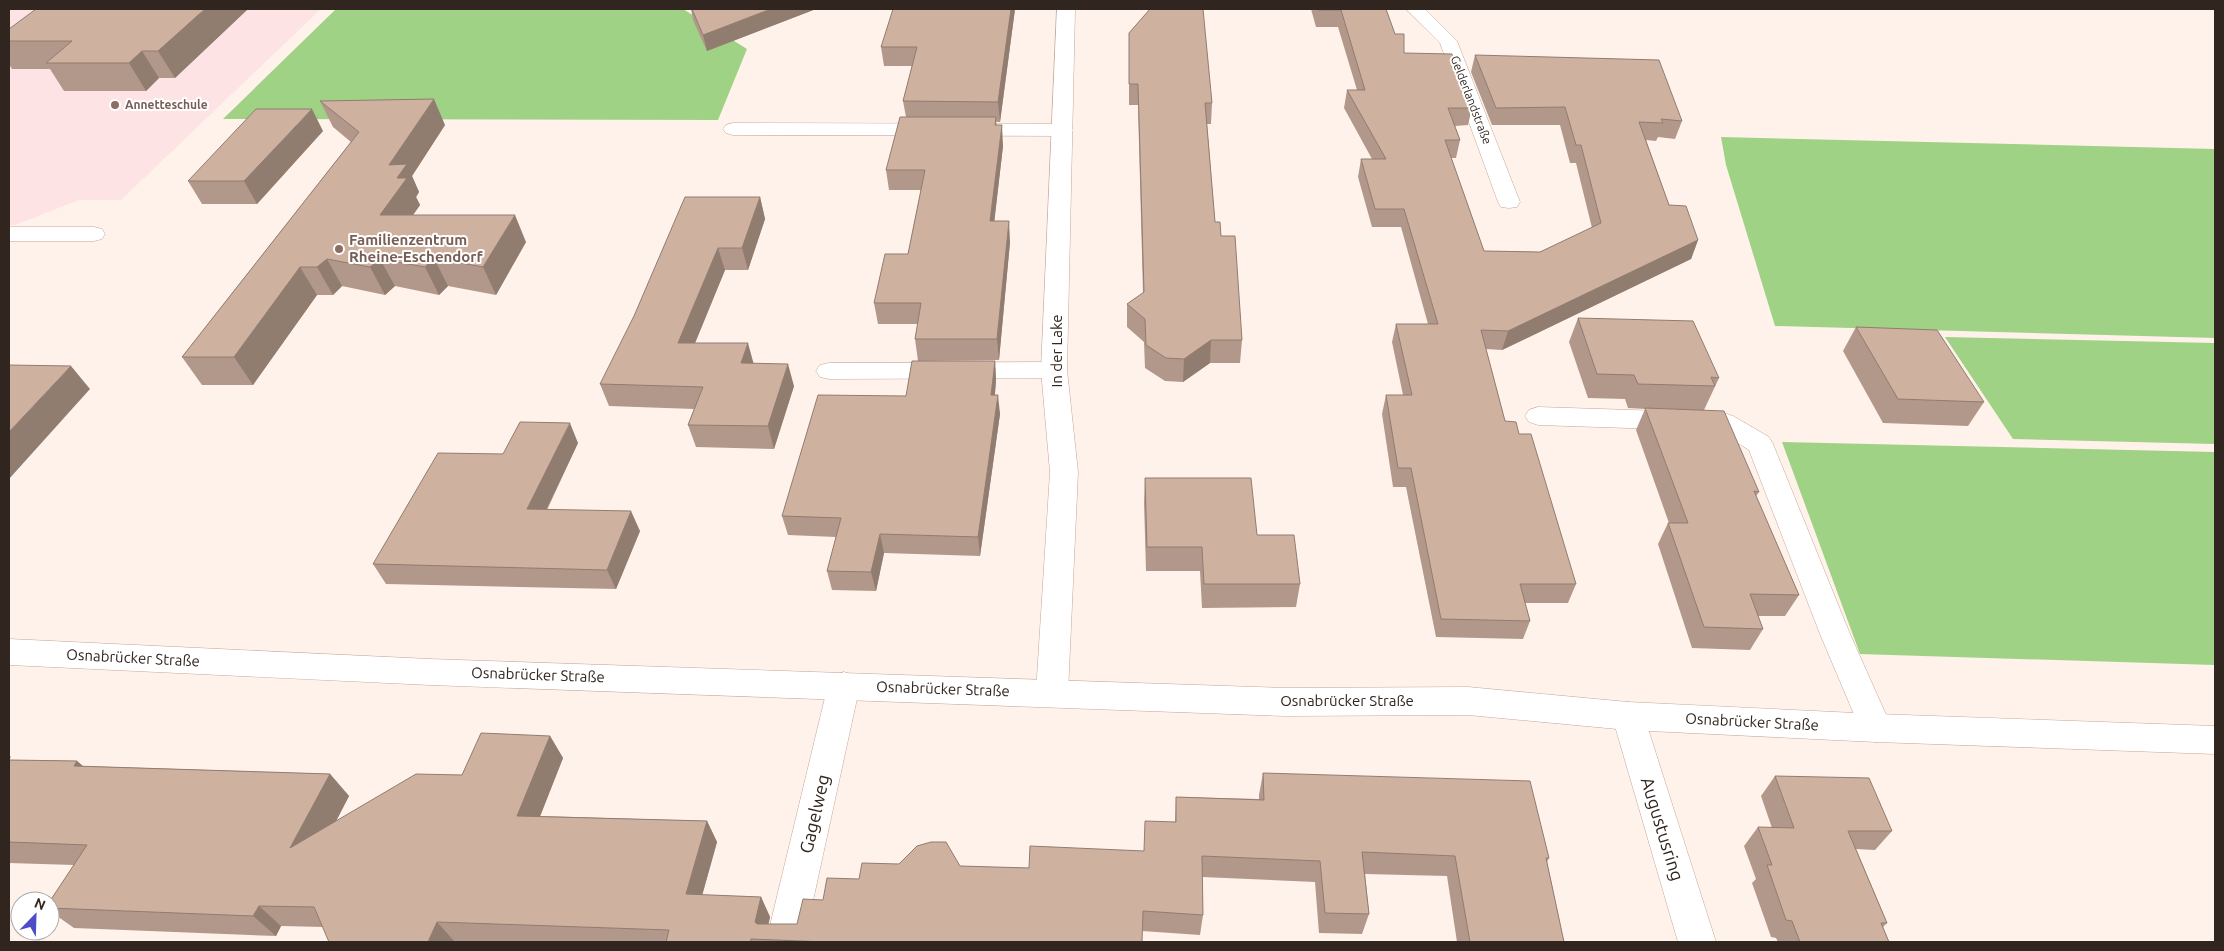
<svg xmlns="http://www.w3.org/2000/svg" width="2224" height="951" font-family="Ubuntu,sans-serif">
<rect width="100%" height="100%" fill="#fff2eb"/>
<polygon fill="#fee3e4" points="9,9 321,9 121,200 79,200 15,225 9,225"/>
<g fill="#9fd284">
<polygon points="336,9 683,9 747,49 718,120 223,119"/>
<polygon points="1721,137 2215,149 2215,338 1775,326 1726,165"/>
<polygon points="1945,337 2215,343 2215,444 2013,439"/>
<polygon points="1782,442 2215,452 2215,665 1860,654"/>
</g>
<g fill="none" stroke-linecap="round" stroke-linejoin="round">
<defs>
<g id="service">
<polygon points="733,123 1063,124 1070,126 1073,130 1070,134 1063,136 733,135 726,133 723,129 726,125"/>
<polygon points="1054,362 1063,364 1067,370 1063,376 1054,378 829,379 820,377 816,371 820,365 829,363"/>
<polygon points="1538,407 1724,413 1733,416 1769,437 1773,444 1850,634 1892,728 1888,738 1876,742 1864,738 1820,634 1749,450 1719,431 1538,425 1529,422 1525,416 1529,410"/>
</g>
<g id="minor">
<polygon points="1057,9 1075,9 1067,370 1078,472 1068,693 1063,703 1052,707 1041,703 1036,693 1050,472 1041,370"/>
<polygon points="1406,9 1425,9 1457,41 1520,202 1517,207 1509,208 1501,207 1498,202 1440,43"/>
<polygon points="9,227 94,227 102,229 105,234 102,239 94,241 9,241"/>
<polygon points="844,672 855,676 860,685 804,942 766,942 828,685 833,676"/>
<polygon points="1628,702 1640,706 1644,716 1716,942 1678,942 1612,716 1616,706"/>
</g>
<polygon id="secondary" points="9,639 430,659 1285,688 1468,687 1628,702 1876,714 2215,726 2215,754 1876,742 1628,730 1468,715 1285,716 430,685 9,665"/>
</defs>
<use href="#service" stroke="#c4a696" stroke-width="1"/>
<use href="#minor" stroke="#c4a696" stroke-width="1"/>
<use href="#secondary" stroke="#c4a696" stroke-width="1"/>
<use href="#service" fill="#fff" fill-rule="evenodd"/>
<use href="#minor" fill="#fff" fill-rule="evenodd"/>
<use href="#secondary" fill="#fff" fill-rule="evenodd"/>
</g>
<g fill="#b2988a">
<polygon points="248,9 175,78 159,78 146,91 64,91 50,69 12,69 9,64 9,29"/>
<polygon points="691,9 816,9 707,51 693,20"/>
<polygon points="1015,9 1000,122 996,122 997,125 1003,146 994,221 1010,242 999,360 918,361 915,339 918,324 878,324 874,303 908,254 921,190 889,190 886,170 906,117 903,101 912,66 884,66 881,47"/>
<polygon points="1311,9 1386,9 1395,34 1404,53 1472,108 1468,125 1455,126 1460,140 1456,158 1451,158 1484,251 1540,252 1592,228 1576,163 1570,163 1560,125 1492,125 1471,72 1475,55 1682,121 1675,139 1658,137 1656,141 1646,140 1669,205 1698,240 1691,259 1502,350 1486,349 1505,421 1519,434 1576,584 1568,603 1525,603 1530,621 1523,639 1436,637 1406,487 1393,487 1382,414 1386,395 1403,395 1392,342 1396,324 1428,324 1401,227 1372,227 1358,177 1361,159 1372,159 1344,108 1347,90 1357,90 1338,27 1316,27"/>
<polygon points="1129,33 1212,103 1211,124 1207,124 1215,222 1221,236 1242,340 1240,363 1210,363 1183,382 1165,381 1145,368 1144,342 1127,327 1127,304 1143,293 1138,105 1129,105"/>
<polygon points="320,101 445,125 412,176 419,192 416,197 420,205 413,215 526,242 496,295 448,286 439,295 395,286 385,295 342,286 333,295 317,295 253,385 202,385 182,357 351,142 333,127"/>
<polygon points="323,131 257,204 202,204 188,181"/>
<polygon points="760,197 765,219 748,270 725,270 695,343 754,363 794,386 774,449 696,447 688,425 694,409 609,406 600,384"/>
<polygon points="1578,318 1719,378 1704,410 1759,492 1756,496 1799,595 1785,616 1758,616 1763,629 1750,650 1692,648 1658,544 1668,523 1669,523 1636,430 1645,409 1628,408 1625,399 1588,398 1569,342"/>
<polygon points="1856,327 1984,402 1968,426 1883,423 1843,351"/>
<polygon points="995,361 996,380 995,395 1000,414 980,556 884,553 876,591 832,590 827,571 836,537 788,535 782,516 906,396"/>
<polygon points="578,443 547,510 640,531 616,589 386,584 373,564 503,454"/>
<polygon points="1145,478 1257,535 1300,584 1296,607 1202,608 1200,571 1146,571 1144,502"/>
<polygon points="550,736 563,758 540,816 707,821 717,842 702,895 761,897 770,917 768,924 797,924 823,900 859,879 960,866 1029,868 1144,851 1175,822 1176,797 1259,799 1259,795 1263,773 1549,858 1547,862 1564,942 1457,942 1447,876 1365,874 1369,914 1362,934 1319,933 1315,882 1202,877 1203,915 1200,935 1142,931 1142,942 455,942 323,927 281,926 276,936 74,928 50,911 50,901 74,865 9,863 9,755 11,757 9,760 77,761 83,766 330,774 349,796 336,821 462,775"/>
<polygon points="1775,776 1892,831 1875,850 1856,849 1887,923 1883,927 1889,942 1778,942 1776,938 1771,937 1752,883 1756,879 1744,846 1758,827 1772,828 1761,796"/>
</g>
<g fill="#917c70">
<polygon points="205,9 248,9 175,78 158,51"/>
<polygon points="771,9 816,9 707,51 703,35"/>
<polygon points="1011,9 1015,9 1000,122 998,102"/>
<polygon points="142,51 159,78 146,91 129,63"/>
<polygon points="434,99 445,125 412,176 419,192 416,197 420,205 394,242 380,215 389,165"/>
<polygon points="312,109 323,131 257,204 244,181"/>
<polygon points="1002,125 1003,146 992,242 990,221"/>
<polygon points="760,197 765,219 748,270 742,248"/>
<polygon points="515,215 526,242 496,295 483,267"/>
<polygon points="1009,221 1010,242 999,360 997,339"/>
<polygon points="1698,240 1691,259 1502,350 1508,331"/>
<polygon points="718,248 725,270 686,365 678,343"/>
<polygon points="434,258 448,286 439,295 425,267"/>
<polygon points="327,259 342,286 333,295 317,267"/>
<polygon points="380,259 395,286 385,295 370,267"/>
<polygon points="300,267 317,295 253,385 234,357"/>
<polygon points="1211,340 1210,363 1183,382 1184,359"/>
<polygon points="748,343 754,365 741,363"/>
<polygon points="995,361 996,380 993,414 991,395"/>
<polygon points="788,364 794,386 774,449 768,426"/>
<polygon points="71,366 90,389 9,479 9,432"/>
<polygon points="998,395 1000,414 980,556 978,537"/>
<polygon points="570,423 578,443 537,529 527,509"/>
<polygon points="631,511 640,531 616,589 607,570"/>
<polygon points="880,534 884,553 876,591 871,572"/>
<polygon points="550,736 563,758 532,837 517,816"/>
<polygon points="77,761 102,783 74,766"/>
<polygon points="330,774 349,796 311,870 290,848"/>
<polygon points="707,821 717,842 697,914 686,894"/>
<polygon points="761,897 770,917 765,940 755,922"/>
<polygon points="259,906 281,926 276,936 253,916"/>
<polygon points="437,922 455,942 428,942"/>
</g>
<g fill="#cfb1a0" stroke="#917c70">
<polygon points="36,9 205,9 158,51 142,51 129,63 46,63 72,41 9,41 9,29"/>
<polygon points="692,9 771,9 703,35"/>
<polygon points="893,9 1011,9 998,102 903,101 917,47 881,47"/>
<polygon points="1150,9 1203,9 1212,103 1205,103 1215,222 1220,222 1221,236 1235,236 1242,340 1211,340 1184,359 1166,358 1146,345 1145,319 1127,304 1144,292 1138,84 1129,84 1129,33"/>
<polygon points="1318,9 1386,9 1395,34 1404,34 1404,53 1452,54 1472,108 1448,108 1460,140 1445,140 1484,251 1540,252 1601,223 1581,145 1576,145 1565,107 1496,108 1475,55 1659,60 1682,121 1661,119 1663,123 1639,122 1669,205 1686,206 1698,240 1508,331 1481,330 1505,421 1516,422 1519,434 1531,434 1576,584 1520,584 1530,621 1441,619 1411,468 1398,468 1386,395 1412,395 1396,324 1438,324 1404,209 1375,209 1361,159 1386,159 1347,90 1365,90 1341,10 1318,10"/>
<polygon points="434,99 389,165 407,164 397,178 407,178 380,215 515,215 483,267 434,258 425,267 380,259 370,267 327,259 317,267 300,267 234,357 182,357 359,132 320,101"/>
<polygon points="256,109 312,109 244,181 188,181"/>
<polygon points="900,117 996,117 995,125 1002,125 990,221 1009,221 997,339 915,339 921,303 874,303 885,254 908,254 925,170 886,170"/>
<polygon points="685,197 760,197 742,248 718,248 678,343 748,343 741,363 788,364 768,426 688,425 703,387 600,384 634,316"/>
<polygon points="1578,318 1693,321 1719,378 1711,377 1715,386 1638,384 1634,375 1597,374"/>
<polygon points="1856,327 1937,330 1984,402 1898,399"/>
<polygon points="912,361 995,361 991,395 998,395 978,537 880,534 871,572 827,571 841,518 782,516 818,395 906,396"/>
<polygon points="9,365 71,366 9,432"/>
<polygon points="1645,408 1724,411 1759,492 1754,491 1799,595 1750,594 1763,629 1704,627 1668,523 1688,523"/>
<polygon points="520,422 570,423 527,509 631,511 607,570 373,564 438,453 503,454"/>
<polygon points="1145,478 1251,478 1257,535 1294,535 1300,584 1204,584 1202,547 1147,547"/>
<polygon points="481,733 550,736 517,816 707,821 686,894 761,897 755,922 757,924 797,924 803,899 823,900 827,878 859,879 862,863 899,864 917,846 931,842 946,842 960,866 1029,868 1030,846 1144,851 1145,821 1176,822 1176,797 1264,800 1263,773 1530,781 1549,858 1546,858 1564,942 1470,942 1455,856 1362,852 1369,914 1325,913 1320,861 1202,856 1203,915 1143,911 1142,942 826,942 751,939 750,942 666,942 669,930 437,922 428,942 329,942 314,907 259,906 253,916 50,908 50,901 87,845 9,842 9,760 77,761 74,766 330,774 290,848 416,774 462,775"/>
<polygon points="1775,776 1869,778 1892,831 1848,831 1887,923 1881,923 1889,942 1800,942 1792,921 1786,920 1767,865 1772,865 1758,827 1794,828"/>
</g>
<g fill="#8d6e63" stroke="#fff" stroke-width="2">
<circle cx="115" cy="105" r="5"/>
<circle cx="339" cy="249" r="5"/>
</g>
<g text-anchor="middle" stroke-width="4" stroke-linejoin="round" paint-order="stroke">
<g font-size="12" fill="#31251f" stroke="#fff">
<text transform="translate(1471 100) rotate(69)" y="4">Gelderlandstraße</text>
</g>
<g font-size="12" font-weight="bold" fill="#785e54" stroke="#fff" text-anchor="start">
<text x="125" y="109">Annetteschule</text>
</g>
<g font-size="15" font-weight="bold" fill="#785e54" stroke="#fff" text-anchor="start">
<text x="349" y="245">Familienzentrum<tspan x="349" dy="17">Rheine-Eschendorf</tspan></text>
</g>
<g font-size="15" fill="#31251f" stroke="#fff">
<text transform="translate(1057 351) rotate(-90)" y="5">In der Lake</text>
<text transform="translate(133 658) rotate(3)" y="5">Osnabrücker Straße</text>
<text transform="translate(538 675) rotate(2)" y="5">Osnabrücker Straße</text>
<text transform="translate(943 689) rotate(2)" y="5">Osnabrücker Straße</text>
<text x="1347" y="706">Osnabrücker Straße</text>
<text transform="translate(1752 722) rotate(3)" y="5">Osnabrücker Straße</text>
</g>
<g font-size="18" fill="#31251f" stroke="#fff">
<text transform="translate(815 814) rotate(-77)" y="6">Gagelweg</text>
<text transform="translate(1662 829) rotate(73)" y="6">Augustusring</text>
</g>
</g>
<rect width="2224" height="951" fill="none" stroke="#31251f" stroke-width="20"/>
<g transform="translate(35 916) rotate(23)"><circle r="24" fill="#ffffff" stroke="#ada8a5"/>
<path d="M0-4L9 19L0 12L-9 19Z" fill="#4b4ec4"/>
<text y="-8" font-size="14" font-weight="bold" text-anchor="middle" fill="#31251f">N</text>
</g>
</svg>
